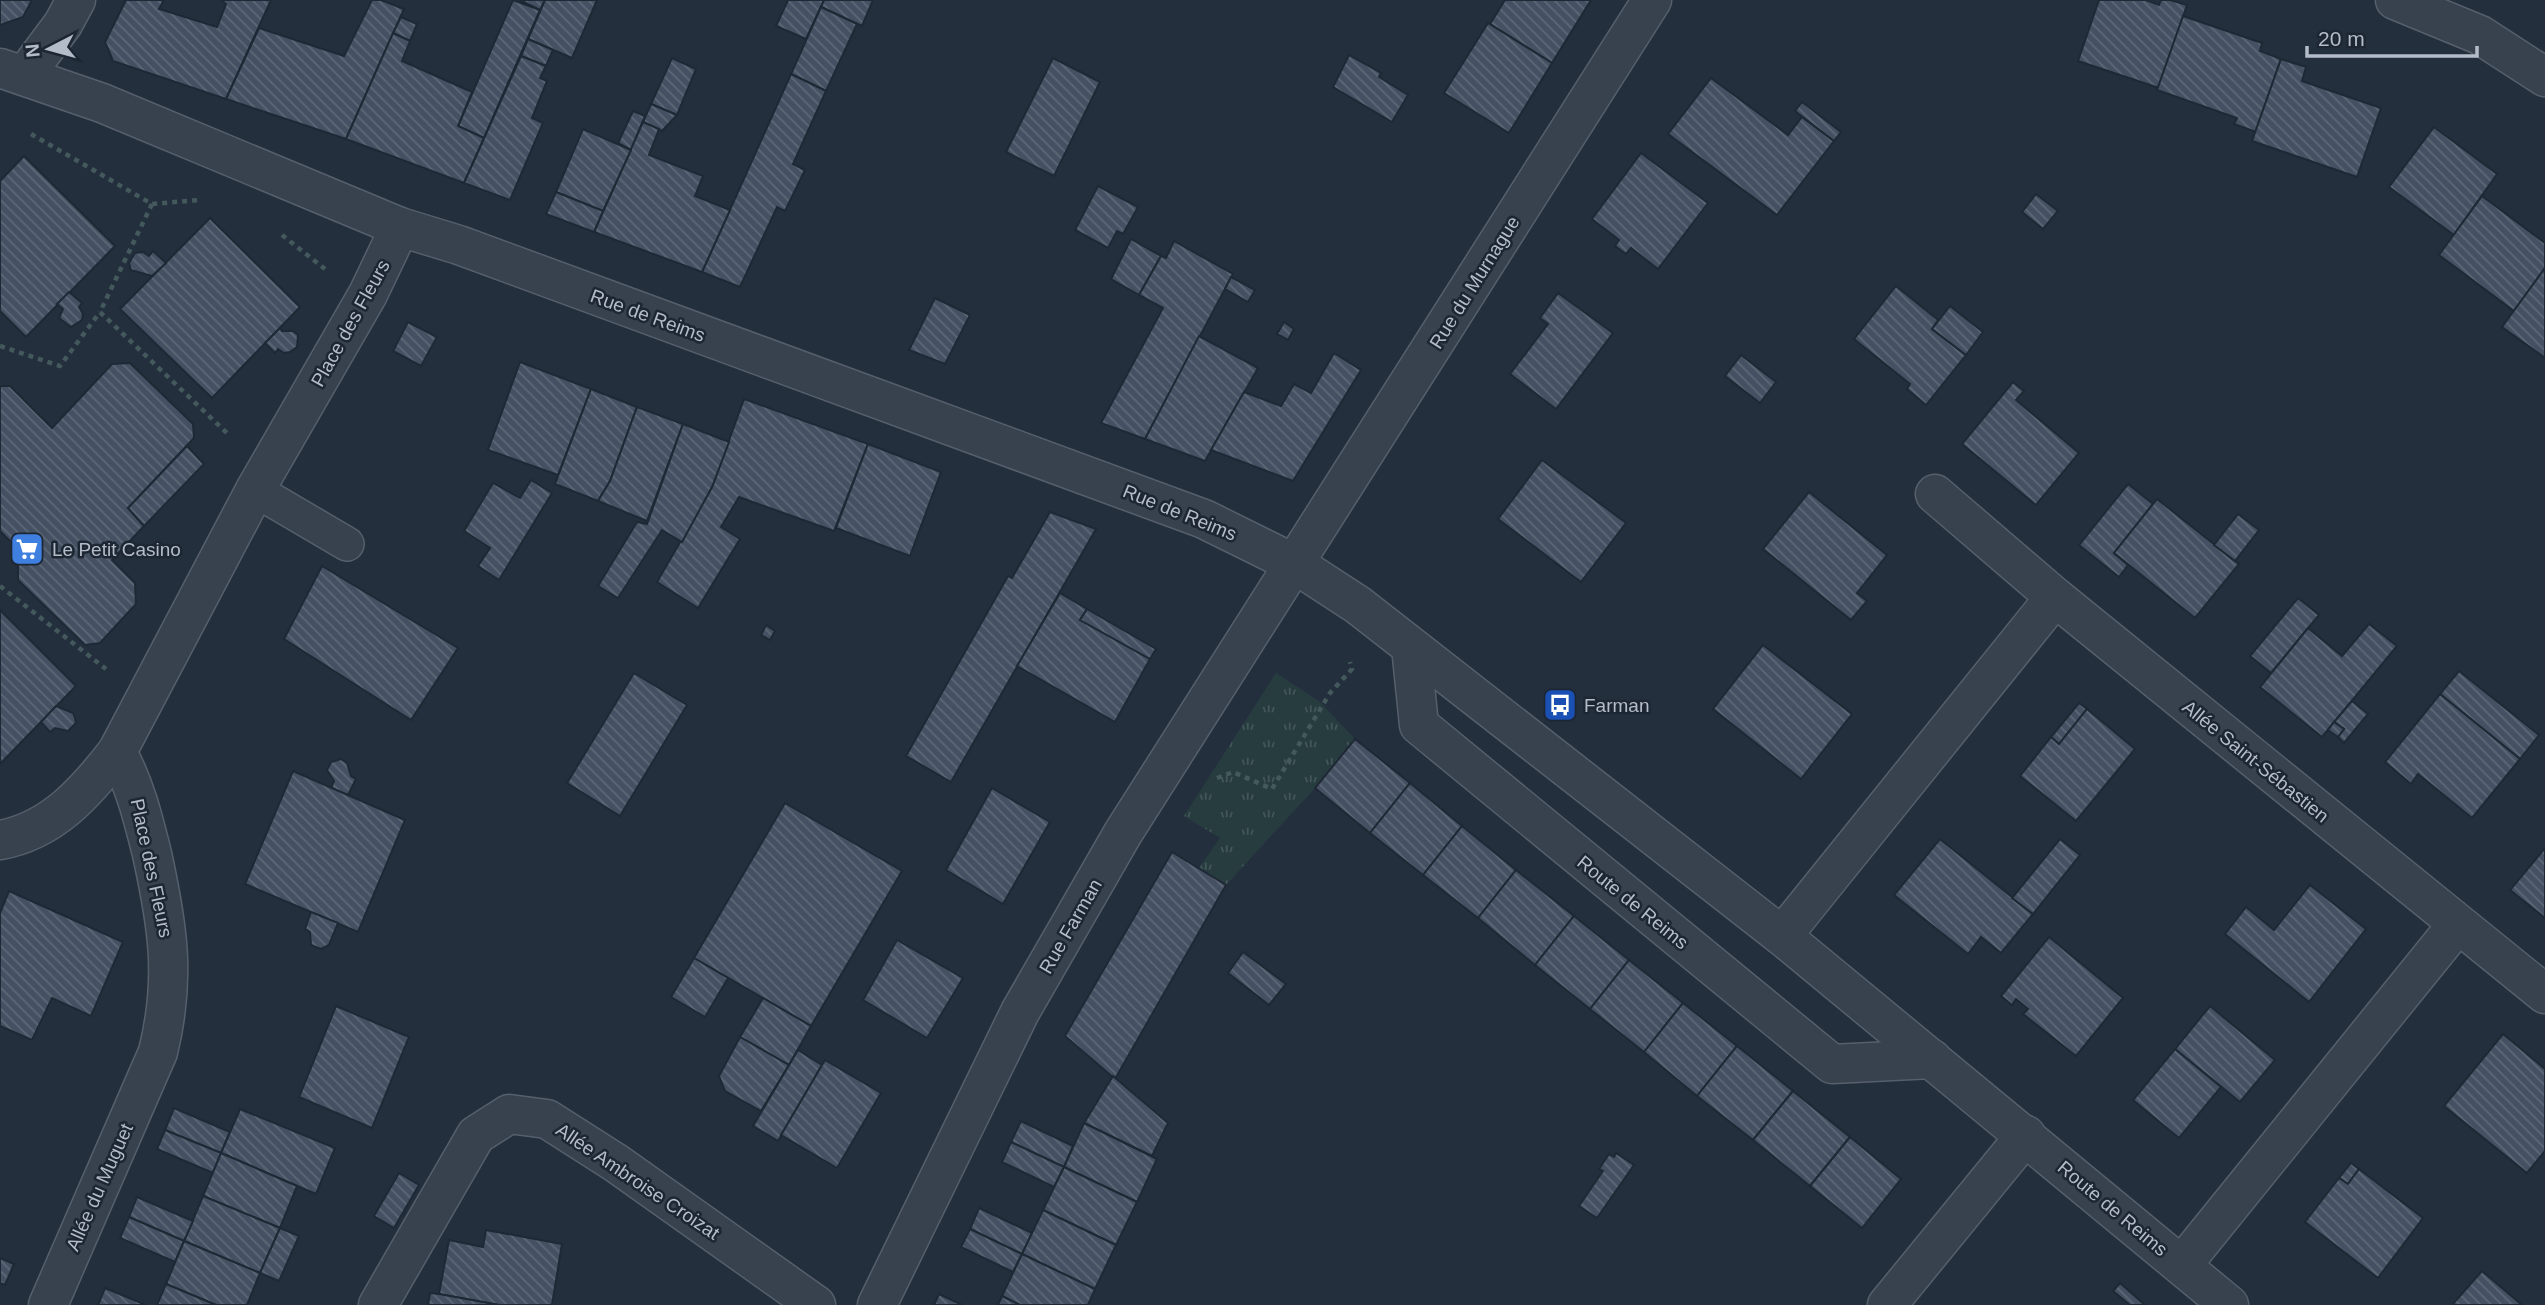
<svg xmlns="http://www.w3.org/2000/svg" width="2545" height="1305" font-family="Helvetica,sans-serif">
<defs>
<pattern id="park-tufts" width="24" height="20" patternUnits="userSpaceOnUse" patternTransform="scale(1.75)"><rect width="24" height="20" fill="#263c3f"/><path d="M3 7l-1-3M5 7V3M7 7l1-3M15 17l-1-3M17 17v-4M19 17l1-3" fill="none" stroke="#435659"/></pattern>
<pattern id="building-back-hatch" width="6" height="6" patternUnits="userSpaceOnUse" patternTransform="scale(1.75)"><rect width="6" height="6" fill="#455162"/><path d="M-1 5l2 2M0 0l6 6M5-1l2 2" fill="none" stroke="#5d6877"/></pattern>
</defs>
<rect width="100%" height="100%" fill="#242f3e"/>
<polygon fill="url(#park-tufts)" points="1276,673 1320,702 1355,739 1315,788 1226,885 1199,868 1220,838 1184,816"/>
<g fill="url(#building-back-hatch)" stroke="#1f2835" stroke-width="2">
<polygon points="0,0 32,0 23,17 0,25"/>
<polygon points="126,0 164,0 159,9 217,27 226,4 221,0 271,0 226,99 113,61 105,42"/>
<polygon points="372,0 381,0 404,9 346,139 226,99 259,28 344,56"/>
<polygon points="513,0 540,10 484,138 458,126"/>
<polygon points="520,0 545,0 540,10"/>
<polygon points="545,0 597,0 572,58 528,39"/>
<polygon points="788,0 824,0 806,39 776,26"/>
<polygon points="824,0 873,0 862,26 821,7"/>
<polygon points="1505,0 1591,0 1552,63 1490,24"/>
<polygon points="2099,0 2146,0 2159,5 2161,0 2170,0 2187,5 2159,88 2078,61"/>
<polygon points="821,7 857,24 826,91 791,74"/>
<polygon points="2183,16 2262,43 2260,51 2281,59 2256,132 2234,124 2237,118 2157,90"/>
<polygon points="401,17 417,24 410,41 393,33"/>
<polygon points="1488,23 1552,63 1509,133 1444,93"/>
<polygon points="393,33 410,41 402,61 472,92 458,126 484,138 464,183 346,139"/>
<polygon points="528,39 553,50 546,66 521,56"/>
<polygon points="1349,55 1381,73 1379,77 1408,95 1392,122 1333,87"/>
<polygon points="521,56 546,66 540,78 547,81 532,118 543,123 510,200 464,183"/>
<polygon points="672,58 696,69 677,115 651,104"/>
<polygon points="1053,58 1100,82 1054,176 1006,152"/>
<polygon points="2281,59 2306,67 2302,81 2381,108 2357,177 2252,141"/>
<polygon points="791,74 826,91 793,164 805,170 785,211 777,207 740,287 702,272"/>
<polygon points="1711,78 1788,135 1802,117 1834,141 1777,215 1668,134"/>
<polygon points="1802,102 1841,132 1834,141 1795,111"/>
<polygon points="651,104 677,115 662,131 643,122"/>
<polygon points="633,111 645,116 631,150 618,143"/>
<polygon points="643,122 659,129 649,155 703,176 695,196 730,210 702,272 594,232"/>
<polygon points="2434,127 2497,174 2454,235 2389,187"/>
<polygon points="583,129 631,150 603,211 556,192"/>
<polygon points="1641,153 1708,203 1658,269 1631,248 1626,254 1615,246 1619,240 1592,219"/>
<polygon points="24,156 115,246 26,337 0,311 0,181"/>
<polygon points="1098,186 1138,207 1123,234 1117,231 1108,248 1075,230"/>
<polygon points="556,192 603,211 594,232 546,214"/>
<polygon points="2036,194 2058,211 2043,229 2022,212"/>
<polygon points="2482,196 2545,243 2545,268 2514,311 2439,255"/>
<polygon points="210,218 300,307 212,398 120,309"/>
<polygon points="1131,239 1161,256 1139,295 1111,279"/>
<polygon points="1174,241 1233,274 1145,439 1101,423 1163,308 1139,295 1161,256 1166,258"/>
<polygon points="153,251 166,263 152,276 131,270 129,263 135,253 143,252 149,256"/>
<polygon points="2545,268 2545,358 2502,327"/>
<polygon points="1231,277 1255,290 1248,302 1225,289"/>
<polygon points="1896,286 1938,320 1932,329 1966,355 1926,405 1907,389 1910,384 1854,339"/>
<polygon points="69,292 82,303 79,307 83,314 82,320 71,327 59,318 63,309 57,304"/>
<polygon points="1558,293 1613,333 1556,409 1510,374 1548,324 1540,318"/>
<polygon points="935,298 970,315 945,364 909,350"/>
<polygon points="1950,306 1983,332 1966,355 1932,329"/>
<polygon points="408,322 437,337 421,366 393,351"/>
<polygon points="1284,322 1294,329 1288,340 1277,334"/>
<polygon points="280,328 282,331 293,331 298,335 297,347 290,352 284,353 278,349 275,353 265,343"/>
<polygon points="1199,336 1258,368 1205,461 1145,439"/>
<polygon points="1334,353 1361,370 1293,481 1211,450 1244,392 1281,406 1294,384 1311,393"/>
<polygon points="1741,355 1776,382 1760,403 1725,376"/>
<polygon points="520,362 591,389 558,475 488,450"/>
<polygon points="130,363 193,424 194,438 128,508 144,526 112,560 135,583 136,604 100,643 85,645 18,580 18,562 25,556 0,531 0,386 10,386 52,428 112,364"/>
<polygon points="2013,382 2024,391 2016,400 2079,453 2036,505 1962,444"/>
<polygon points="591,389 637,407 610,481 598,501 555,484"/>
<polygon points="744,399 868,444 834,531 739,497 721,527 740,539 698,608 657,582 712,487"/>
<polygon points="637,407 683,424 647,521 598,501 610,481"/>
<polygon points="683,424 729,442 712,487 682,542 662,530 618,598 598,586 637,522 647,524"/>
<polygon points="868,444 941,472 910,556 836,528"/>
<polygon points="187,446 204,464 144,526 128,508"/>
<polygon points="1542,460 1626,523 1581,582 1498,519"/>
<polygon points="531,480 552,493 499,580 478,566 490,548 464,531 493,483 520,498"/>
<polygon points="2128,484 2153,504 2114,553 2128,565 2119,577 2079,545"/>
<polygon points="1809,492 1887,555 1857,593 1867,601 1851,620 1763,549"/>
<polygon points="2157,499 2239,564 2195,618 2114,553"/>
<polygon points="1050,512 1096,529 951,782 906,756 1008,576 1012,578"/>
<polygon points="2238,514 2259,530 2235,561 2214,545"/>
<polygon points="322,566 458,648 411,720 284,639"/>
<polygon points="1060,593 1087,609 1080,620 1150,659 1115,722 1017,666"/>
<polygon points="2298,598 2319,615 2271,673 2250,656"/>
<polygon points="1087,609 1156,649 1150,659 1080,620"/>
<polygon points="0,610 76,686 0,764"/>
<polygon points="2369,624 2397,646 2322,737 2260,687 2308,628 2342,656"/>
<polygon points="766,625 775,631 770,640 761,635"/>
<polygon points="1763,645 1852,714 1801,779 1713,709"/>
<polygon points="2459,671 2539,735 2520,759 2440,694"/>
<polygon points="634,673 687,705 620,816 567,783"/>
<polygon points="2440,694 2520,759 2472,818 2418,774 2411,784 2385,762"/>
<polygon points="2352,701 2368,714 2344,743 2338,737 2344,729 2334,722"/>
<polygon points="2079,703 2087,709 2059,744 2051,737"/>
<polygon points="56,706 73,713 75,718 76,723 68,731 55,728 50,732 41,722"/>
<polygon points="2087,709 2135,749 2076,821 2020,776 2051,737 2059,744"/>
<polygon points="2334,722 2344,729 2338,737 2328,730"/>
<polygon points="1355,739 1410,783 1370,833 1315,788"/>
<polygon points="341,759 347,763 351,776 356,779 348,795 331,788 334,781 327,770 331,762"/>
<polygon points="293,771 405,820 358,932 245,884"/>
<polygon points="1410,783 1462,826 1423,875 1370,833"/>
<polygon points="992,788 1050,822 1003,904 946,870"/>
<polygon points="785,803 902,871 811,1026 694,958"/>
<polygon points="1462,826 1516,870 1478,918 1423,875"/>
<polygon points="1940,839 2033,914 2001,953 1981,937 1968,954 1894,895"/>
<polygon points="2060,839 2080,855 2033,914 2012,898"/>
<polygon points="2545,848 2545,918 2510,890"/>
<polygon points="1172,852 1226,885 1115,1079 1065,1036"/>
<polygon points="1516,870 1574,916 1535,965 1478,918"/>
<polygon points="2310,885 2366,929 2309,1002 2225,934 2246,907 2274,930"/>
<polygon points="9,891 123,942 91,1016 52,998 32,1040 0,1026 0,913"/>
<polygon points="311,912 338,923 329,945 321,949 311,945 310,932 305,929"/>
<polygon points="1574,916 1629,960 1590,1009 1535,965"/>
<polygon points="2049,937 2123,998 2076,1056 2023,1014 2028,1009 2016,999 2012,1005 2001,996"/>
<polygon points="897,940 963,978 927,1038 863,1000"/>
<polygon points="1243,952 1286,984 1269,1005 1228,973"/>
<polygon points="694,958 728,978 705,1017 671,997"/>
<polygon points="1629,960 1683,1003 1644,1052 1590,1009"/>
<polygon points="763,998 811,1026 789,1065 740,1037"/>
<polygon points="1683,1003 1737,1046 1697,1096 1644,1052"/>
<polygon points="336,1006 409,1037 372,1128 299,1097"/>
<polygon points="2210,1006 2275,1060 2240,1102 2175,1049"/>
<polygon points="2503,1034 2545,1069 2545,1151 2527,1173 2444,1106"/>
<polygon points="740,1037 789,1065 761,1111 725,1091 719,1076"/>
<polygon points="1737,1046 1793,1091 1753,1140 1697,1096"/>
<polygon points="2175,1049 2221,1087 2179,1138 2133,1100"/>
<polygon points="798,1050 822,1065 778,1141 753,1126"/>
<polygon points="825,1060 881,1093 837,1168 781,1135"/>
<polygon points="1113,1076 1168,1123 1152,1156 1084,1123"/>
<polygon points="1793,1091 1850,1137 1810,1186 1753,1140"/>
<polygon points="174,1108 230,1132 221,1153 165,1130"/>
<polygon points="240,1109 335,1148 316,1194 221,1153"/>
<polygon points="1021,1121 1073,1146 1064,1167 1011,1142"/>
<polygon points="1084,1123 1157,1159 1137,1202 1064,1167"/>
<polygon points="165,1130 221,1153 213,1173 157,1149"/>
<polygon points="1850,1137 1901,1179 1862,1228 1810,1186"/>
<polygon points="1011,1142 1064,1167 1054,1187 1002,1162"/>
<polygon points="221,1153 297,1186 280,1228 203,1196"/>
<polygon points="1616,1153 1634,1165 1597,1218 1579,1206 1603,1171 1599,1169 1609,1154 1614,1157"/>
<polygon points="2351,1163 2359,1169 2348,1184 2339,1178"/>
<polygon points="1064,1167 1137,1202 1116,1245 1043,1210"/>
<polygon points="2359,1169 2423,1218 2378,1278 2305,1222 2339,1178 2348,1184"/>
<polygon points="399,1173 419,1185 394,1228 374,1216"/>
<polygon points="203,1196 280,1228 260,1273 184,1241"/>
<polygon points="137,1197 193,1221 184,1241 129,1217"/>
<polygon points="979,1208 1032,1233 1022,1254 970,1229"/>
<polygon points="1043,1210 1116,1245 1095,1289 1022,1254"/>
<polygon points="129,1217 184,1241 175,1262 120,1238"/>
<polygon points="280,1228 299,1236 279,1281 260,1273"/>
<polygon points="970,1229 1022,1254 1013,1272 961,1247"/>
<polygon points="486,1230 562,1244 552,1305 499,1305 439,1294 449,1240 483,1247"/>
<polygon points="184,1241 260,1273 247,1305 216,1305 166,1284"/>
<polygon points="1022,1254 1095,1289 1088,1305 1020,1305 1002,1296"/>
<polygon points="0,1258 14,1264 5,1285 0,1283"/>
<polygon points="2482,1271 2522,1305 2452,1305"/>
<polygon points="2120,1283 2145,1305 2130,1305 2113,1291"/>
<polygon points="166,1284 216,1305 157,1305"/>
<polygon points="105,1288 146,1305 98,1305"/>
<polygon points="430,1293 439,1294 499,1305 428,1305"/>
<polygon points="939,1294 962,1305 934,1305"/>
<polygon points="1002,1296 1020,1305 998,1305"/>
</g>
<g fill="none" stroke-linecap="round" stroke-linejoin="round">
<defs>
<polyline id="lane" points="255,490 347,544"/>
<g id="street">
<polyline points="2395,0 2480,35 2545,77"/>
<polyline points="0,68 102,103 400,227 459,245 1204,519 1295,564 1358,605 1782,936 2229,1305"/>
<polyline points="25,75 63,24 76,0"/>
<polyline points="1935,494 2055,597 2545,994"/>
<polyline points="1411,647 1419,725 1832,1064 1932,1059"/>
<path d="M0 840C52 831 86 792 117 752L255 490 368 294 400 227"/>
<polyline points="1782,936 2055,597"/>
<polyline points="2182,1265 2457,925"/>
<path d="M48 1305 158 1052C176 979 168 927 152 854 143 818 135 785 117 752"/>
<polyline points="378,1305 476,1135 509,1114 547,1119 616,1163 816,1305"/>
<polyline points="877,1305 1020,1012 1123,833 1652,0"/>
<polyline points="1887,1305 2026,1135"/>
</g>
</defs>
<use href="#lane" stroke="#565f6c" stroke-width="36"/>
<use href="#street" stroke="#565f6c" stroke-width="41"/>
<g stroke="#44595c" stroke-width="4.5" stroke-dasharray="5 5" stroke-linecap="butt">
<polyline points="31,134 152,204 199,200"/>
<polyline points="152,204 100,312 230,436"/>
<polyline points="282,235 325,269"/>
<polyline points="0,346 60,366 100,312"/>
<polyline points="0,586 106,669"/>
<polyline points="1217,778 1233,772 1272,789 1330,693 1352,669 1350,662"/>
</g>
<use href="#lane" stroke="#38414e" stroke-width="33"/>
<use href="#street" stroke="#38414e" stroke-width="38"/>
</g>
<defs>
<symbol id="supermarket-square" viewBox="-11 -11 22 22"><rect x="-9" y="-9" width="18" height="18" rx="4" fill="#3f7fe0" stroke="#1d2633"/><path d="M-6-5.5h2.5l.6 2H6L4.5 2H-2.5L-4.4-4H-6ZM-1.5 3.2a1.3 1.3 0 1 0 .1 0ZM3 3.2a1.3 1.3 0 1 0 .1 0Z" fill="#fff"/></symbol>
<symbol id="bus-square" viewBox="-11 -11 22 22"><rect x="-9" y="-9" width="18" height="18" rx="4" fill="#1a4fb4" stroke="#1d2633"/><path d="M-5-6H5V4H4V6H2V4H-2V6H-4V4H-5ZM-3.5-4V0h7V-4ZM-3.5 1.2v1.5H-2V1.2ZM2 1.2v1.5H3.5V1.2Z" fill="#fff"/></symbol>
</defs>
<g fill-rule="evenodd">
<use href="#supermarket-square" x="8" y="530" width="38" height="38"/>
<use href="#bus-square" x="1541" y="686" width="38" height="38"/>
</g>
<g text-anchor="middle" stroke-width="5" stroke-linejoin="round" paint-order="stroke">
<g font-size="19" fill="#b4bcc9" stroke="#1d2633">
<text transform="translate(1474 282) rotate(-58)" y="7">Rue du Murnague</text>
<text transform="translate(648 315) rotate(20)" y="7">Rue de Reims</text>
<text transform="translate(350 323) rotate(-61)" y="7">Place des Fleurs</text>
<text transform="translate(1180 512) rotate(22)" y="7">Rue de Reims</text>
<text transform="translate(2256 761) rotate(39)" y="7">Allée Saint-Sébastien</text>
<text transform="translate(152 868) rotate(78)" y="7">Place des Fleurs</text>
<text transform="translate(1633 902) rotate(39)" y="7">Route de Reims</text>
<text transform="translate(1070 926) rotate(-60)" y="7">Rue Farman</text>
<text transform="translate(638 1181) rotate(34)" y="7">Allée Ambroise Croizat</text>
<text transform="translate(99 1187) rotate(-66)" y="7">Allée du Muguet</text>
<text transform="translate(2113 1208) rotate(40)" y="7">Route de Reims</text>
</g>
<g font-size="19" fill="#b4bcc9" stroke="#1d2633" text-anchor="start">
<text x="52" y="556">Le Petit Casino</text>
<text x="1584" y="712">Farman</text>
</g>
</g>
<g transform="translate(49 49) rotate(264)" stroke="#1d2633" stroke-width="5" paint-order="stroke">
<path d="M0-5L12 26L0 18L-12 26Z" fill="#b4bcc9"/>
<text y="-10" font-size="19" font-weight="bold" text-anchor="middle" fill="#b4bcc9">N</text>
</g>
<path d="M2307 46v10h170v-10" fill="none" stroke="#b4bcc9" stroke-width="3.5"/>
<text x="2318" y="46" font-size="21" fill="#b4bcc9" stroke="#1d2633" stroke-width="5" paint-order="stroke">20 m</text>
</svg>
